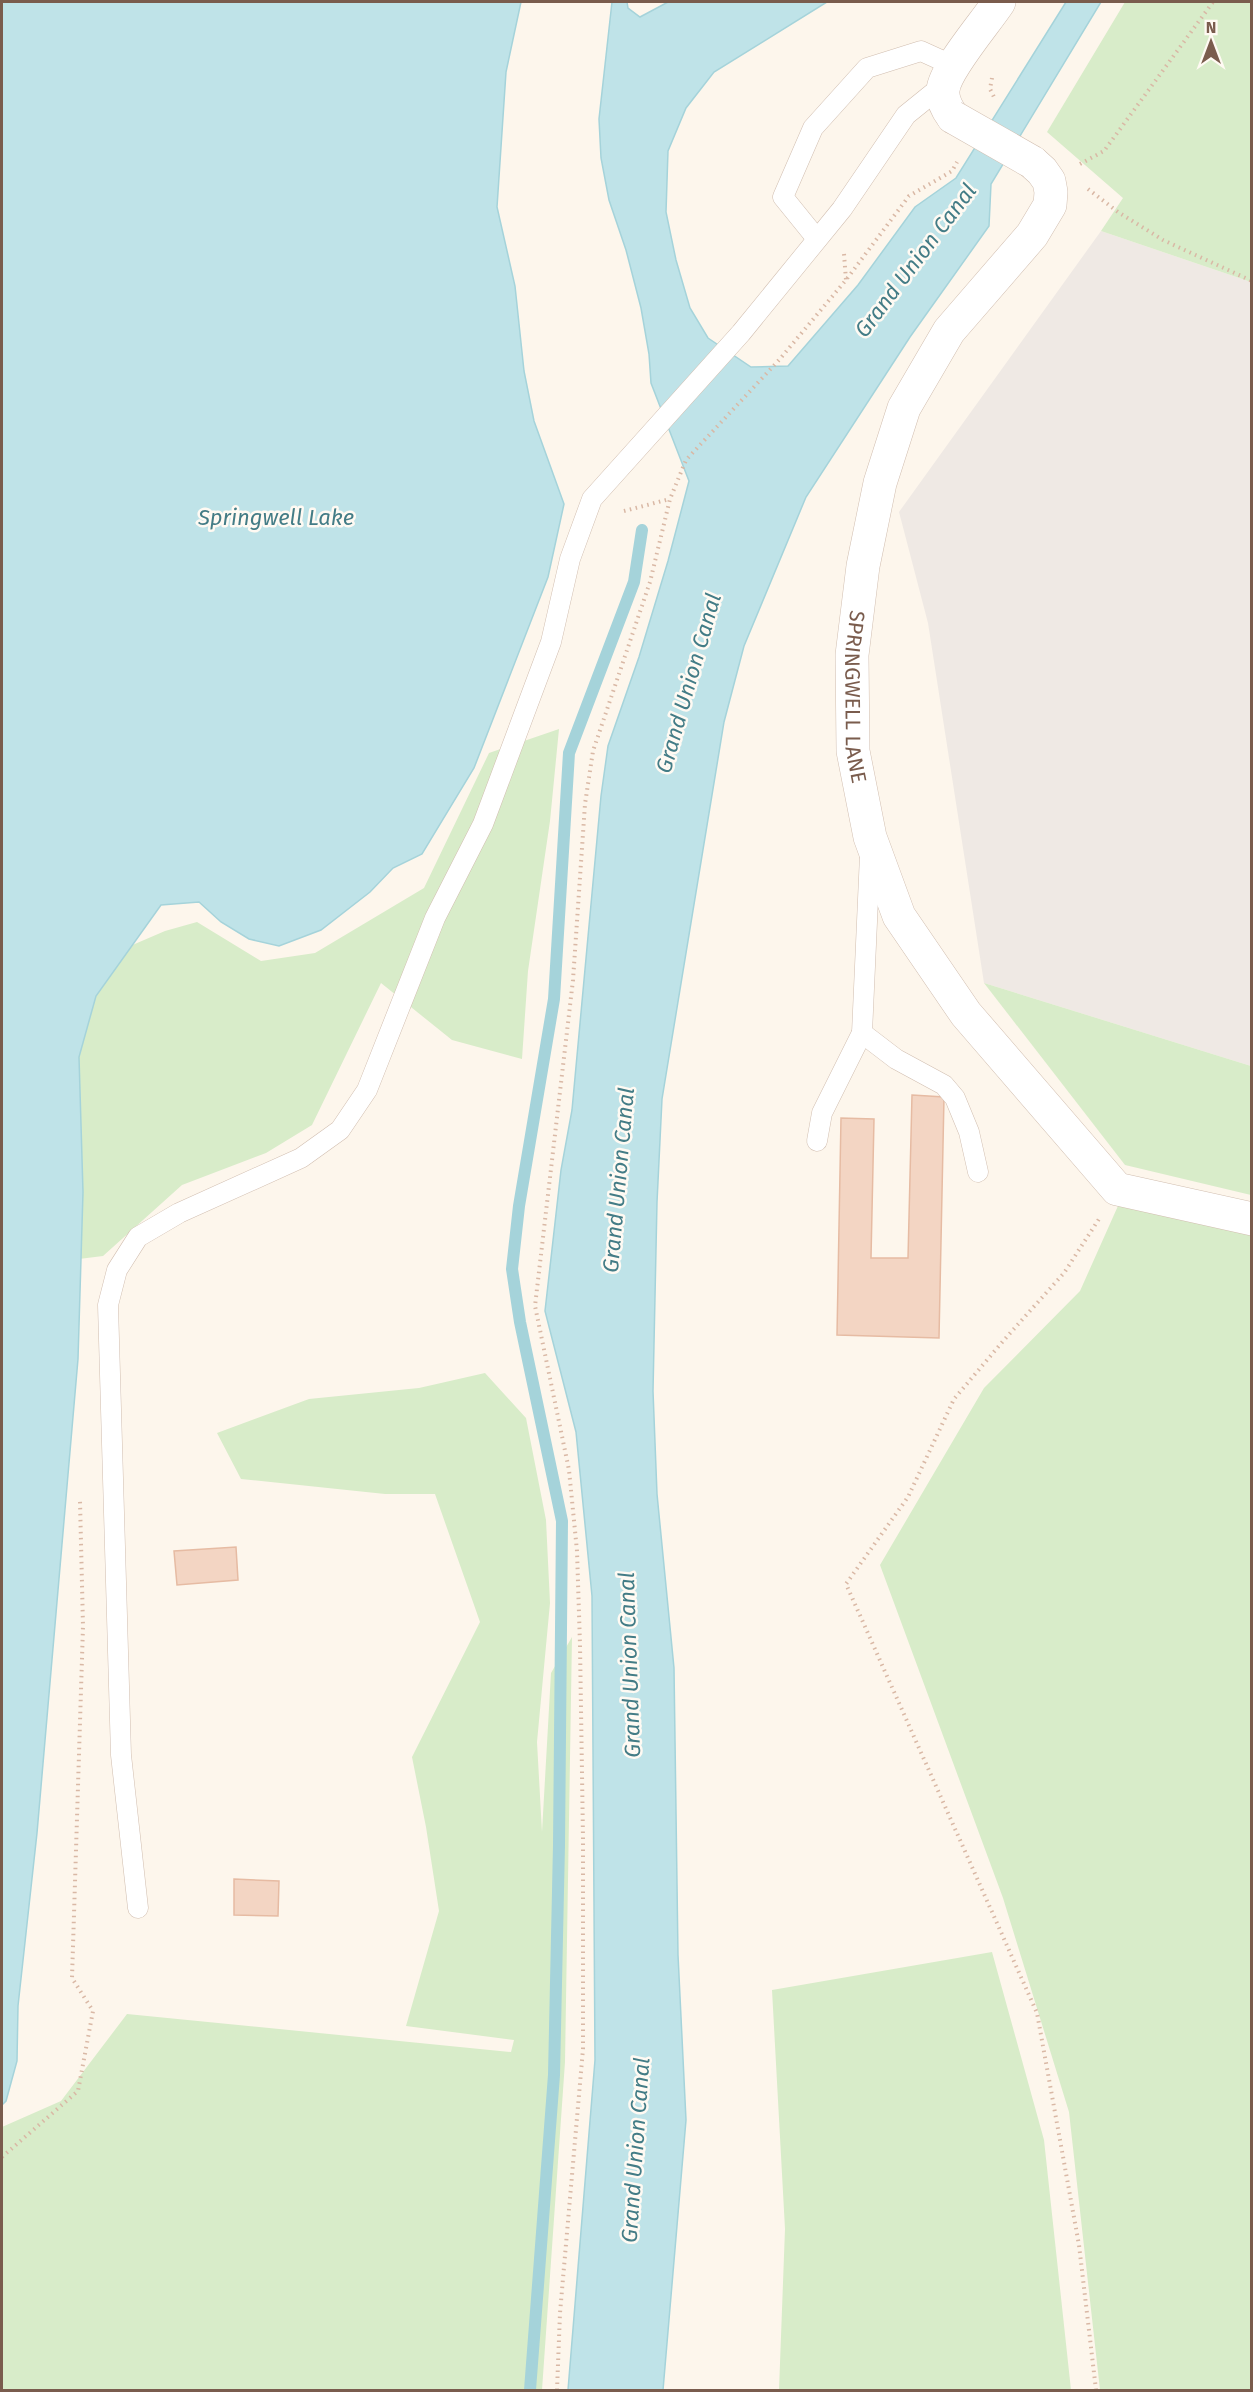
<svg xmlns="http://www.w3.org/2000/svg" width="1253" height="2392" font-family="'Fira Sans',sans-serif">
<rect width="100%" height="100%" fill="#fdf6ec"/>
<polygon fill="#efe9e4" points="1101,231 1251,282 1251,1066 984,983 928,623 899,512"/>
<g fill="#d8ecc9">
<polygon points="1125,2 1251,2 1251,282 1101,231 1123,198 1047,132"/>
<polygon points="559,729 550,821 528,971 522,1059 452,1040 381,983 312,1125 266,1153 182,1185 103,1256 39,1264 72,971 165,931 197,922 261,961 315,953 424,888 489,753"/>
<polygon points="984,983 1251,1066 1251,1195 1125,1165"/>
<polygon points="1130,1179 1251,1208 1251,2390 1100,2390 1069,2112 1003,1898 880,1565 984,1388 1080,1291"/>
<polygon points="485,1373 526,1418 546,1520 550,1603 537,1742 542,1832 551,1673 572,1637 565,2062 542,2390 2,2390 2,2127 61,2101 127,2014 511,2052 514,2040 406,2026 439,1911 426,1827 412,1757 480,1622 435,1494 385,1494 241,1479 217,1433 309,1399 419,1388"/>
<polygon points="992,1952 1044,2140 1071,2390 779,2390 785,2229 772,1990"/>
</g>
<g fill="#bfe3e8" stroke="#a5d3da" stroke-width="1.5">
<polygon points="2,2 521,2 506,72 497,207 515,286 524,371 534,421 564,504 548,577 474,768 422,854 393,868 370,892 321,930 279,946 249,939 221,922 199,902 161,905 96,996 79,1057 83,1192 78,1359 37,1833 18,2006 17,2061 6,2101 2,2105"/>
<polygon points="612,2 627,2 628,8 640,17 668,2 827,2 714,72 686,108 668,151 666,212 676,260 690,308 708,338 751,367 788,366 858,285 915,207 956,178 1066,2 1101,2 991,184 989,226 910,337 806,497 744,646 724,722 662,1099 657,1202 653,1391 657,1494 674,1668 678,1955 686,2120 663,2390 568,2390 595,2060 592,1596 576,1432 545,1311 561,1170 572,1110 601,796 608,746 639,657 668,561 689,481 651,383 649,354 641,308 626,250 609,200 601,158 599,119"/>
</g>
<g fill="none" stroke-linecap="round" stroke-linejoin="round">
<polyline stroke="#a5d3da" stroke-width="12" points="530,2390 554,2075 559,1845 562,1521 520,1322 512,1269 519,1206 554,999 569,753 634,582 642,530"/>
</g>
<g fill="#f3d5c3" stroke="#e6bba3" stroke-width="1.5">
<polygon points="912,1095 944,1097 939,1338 837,1335 841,1118 874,1119 871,1258 908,1258"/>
<polygon points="236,1547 238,1580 177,1585 174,1551"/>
<polygon points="234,1879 279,1881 278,1916 234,1915"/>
</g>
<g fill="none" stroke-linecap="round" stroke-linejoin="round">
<defs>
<g id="lane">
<polyline points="817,239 783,197 813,128 867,68 921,51 954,66"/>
<polyline points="870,855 862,1033 896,1059 944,1085 955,1098 969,1132 978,1172"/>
<polyline points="817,1141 822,1113 862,1033"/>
<polyline points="138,1908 121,1755 108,1305 117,1270 138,1237 179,1213 301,1158 340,1130 367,1090 435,918 483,824 551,642 570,559 592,499 741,333 842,209 906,115 932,94 943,91"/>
</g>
<g id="street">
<path d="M953 117C947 109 942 100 943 90 945 69 986 22 999 2"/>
<path id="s1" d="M1032 162 1042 171 1049 181 1051 192 1050 205 1032 235 949 331 904 408 880 483 863 566 852 655 853 751 870 837 899 916 966 1014 1117 1189 1252 1219"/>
</g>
</defs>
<use href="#lane" stroke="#d1beb0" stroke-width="21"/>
<use href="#street" stroke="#d1beb0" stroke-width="34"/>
<g stroke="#d9b8a5" stroke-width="4" stroke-dasharray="1.5 4.5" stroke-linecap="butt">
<polyline points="992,78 990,89 994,97"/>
<polyline points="1080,164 1104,151 1213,2"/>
<polyline points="1088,189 1118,212 1163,240 1252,281"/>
<polyline points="844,254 846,280"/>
<polyline points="624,511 670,499"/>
<polyline points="2,2157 78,2091 93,2011 72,1978 83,1626 80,1501"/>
<polyline points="557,2390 560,2313 583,2049 583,1838 580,1645 577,1551 569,1470 535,1306 573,980 585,804 593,751 650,582 670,499 686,460 779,360 846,280 909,196 952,171 957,162"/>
<polyline points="1096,2390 1079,2245 1037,2013 846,1584 908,1497 954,1399 1004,1340 1064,1273 1099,1219"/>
</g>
<use href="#lane" stroke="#fff" stroke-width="20"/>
<use href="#street" stroke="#fff" stroke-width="33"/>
<defs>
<polyline id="street-bridge" points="953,117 1032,162"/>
</defs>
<use href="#street-bridge" stroke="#d1beb0" stroke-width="34" stroke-linecap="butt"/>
<use href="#street-bridge" stroke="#fff" stroke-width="33"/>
</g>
<g text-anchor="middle" stroke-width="5" stroke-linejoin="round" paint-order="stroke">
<g font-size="21" fill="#7a5c4d" stroke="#fffaf3">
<text dy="7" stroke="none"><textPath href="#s1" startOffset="596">SPRINGWELL LANE</textPath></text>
</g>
<g font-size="22" font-style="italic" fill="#437c86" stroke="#fffaf3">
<text transform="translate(915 260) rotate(-53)" y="8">Grand Union Canal</text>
<text x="276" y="525">Springwell Lake</text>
<text transform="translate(688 683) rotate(-74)" y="8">Grand Union Canal</text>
<text transform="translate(618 1180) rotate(-85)" y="8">Grand Union Canal</text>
<text transform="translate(629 1665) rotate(-92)" y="8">Grand Union Canal</text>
<text transform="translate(635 2150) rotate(-86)" y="8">Grand Union Canal</text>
</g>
</g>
<rect width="1253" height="2392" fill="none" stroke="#7a5c4d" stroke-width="6"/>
<g transform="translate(1211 42)" stroke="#fffaf3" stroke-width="4.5" paint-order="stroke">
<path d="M0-4.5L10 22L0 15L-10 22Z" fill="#7a5c4d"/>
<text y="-9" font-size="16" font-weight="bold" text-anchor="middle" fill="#7a5c4d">N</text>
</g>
</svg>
